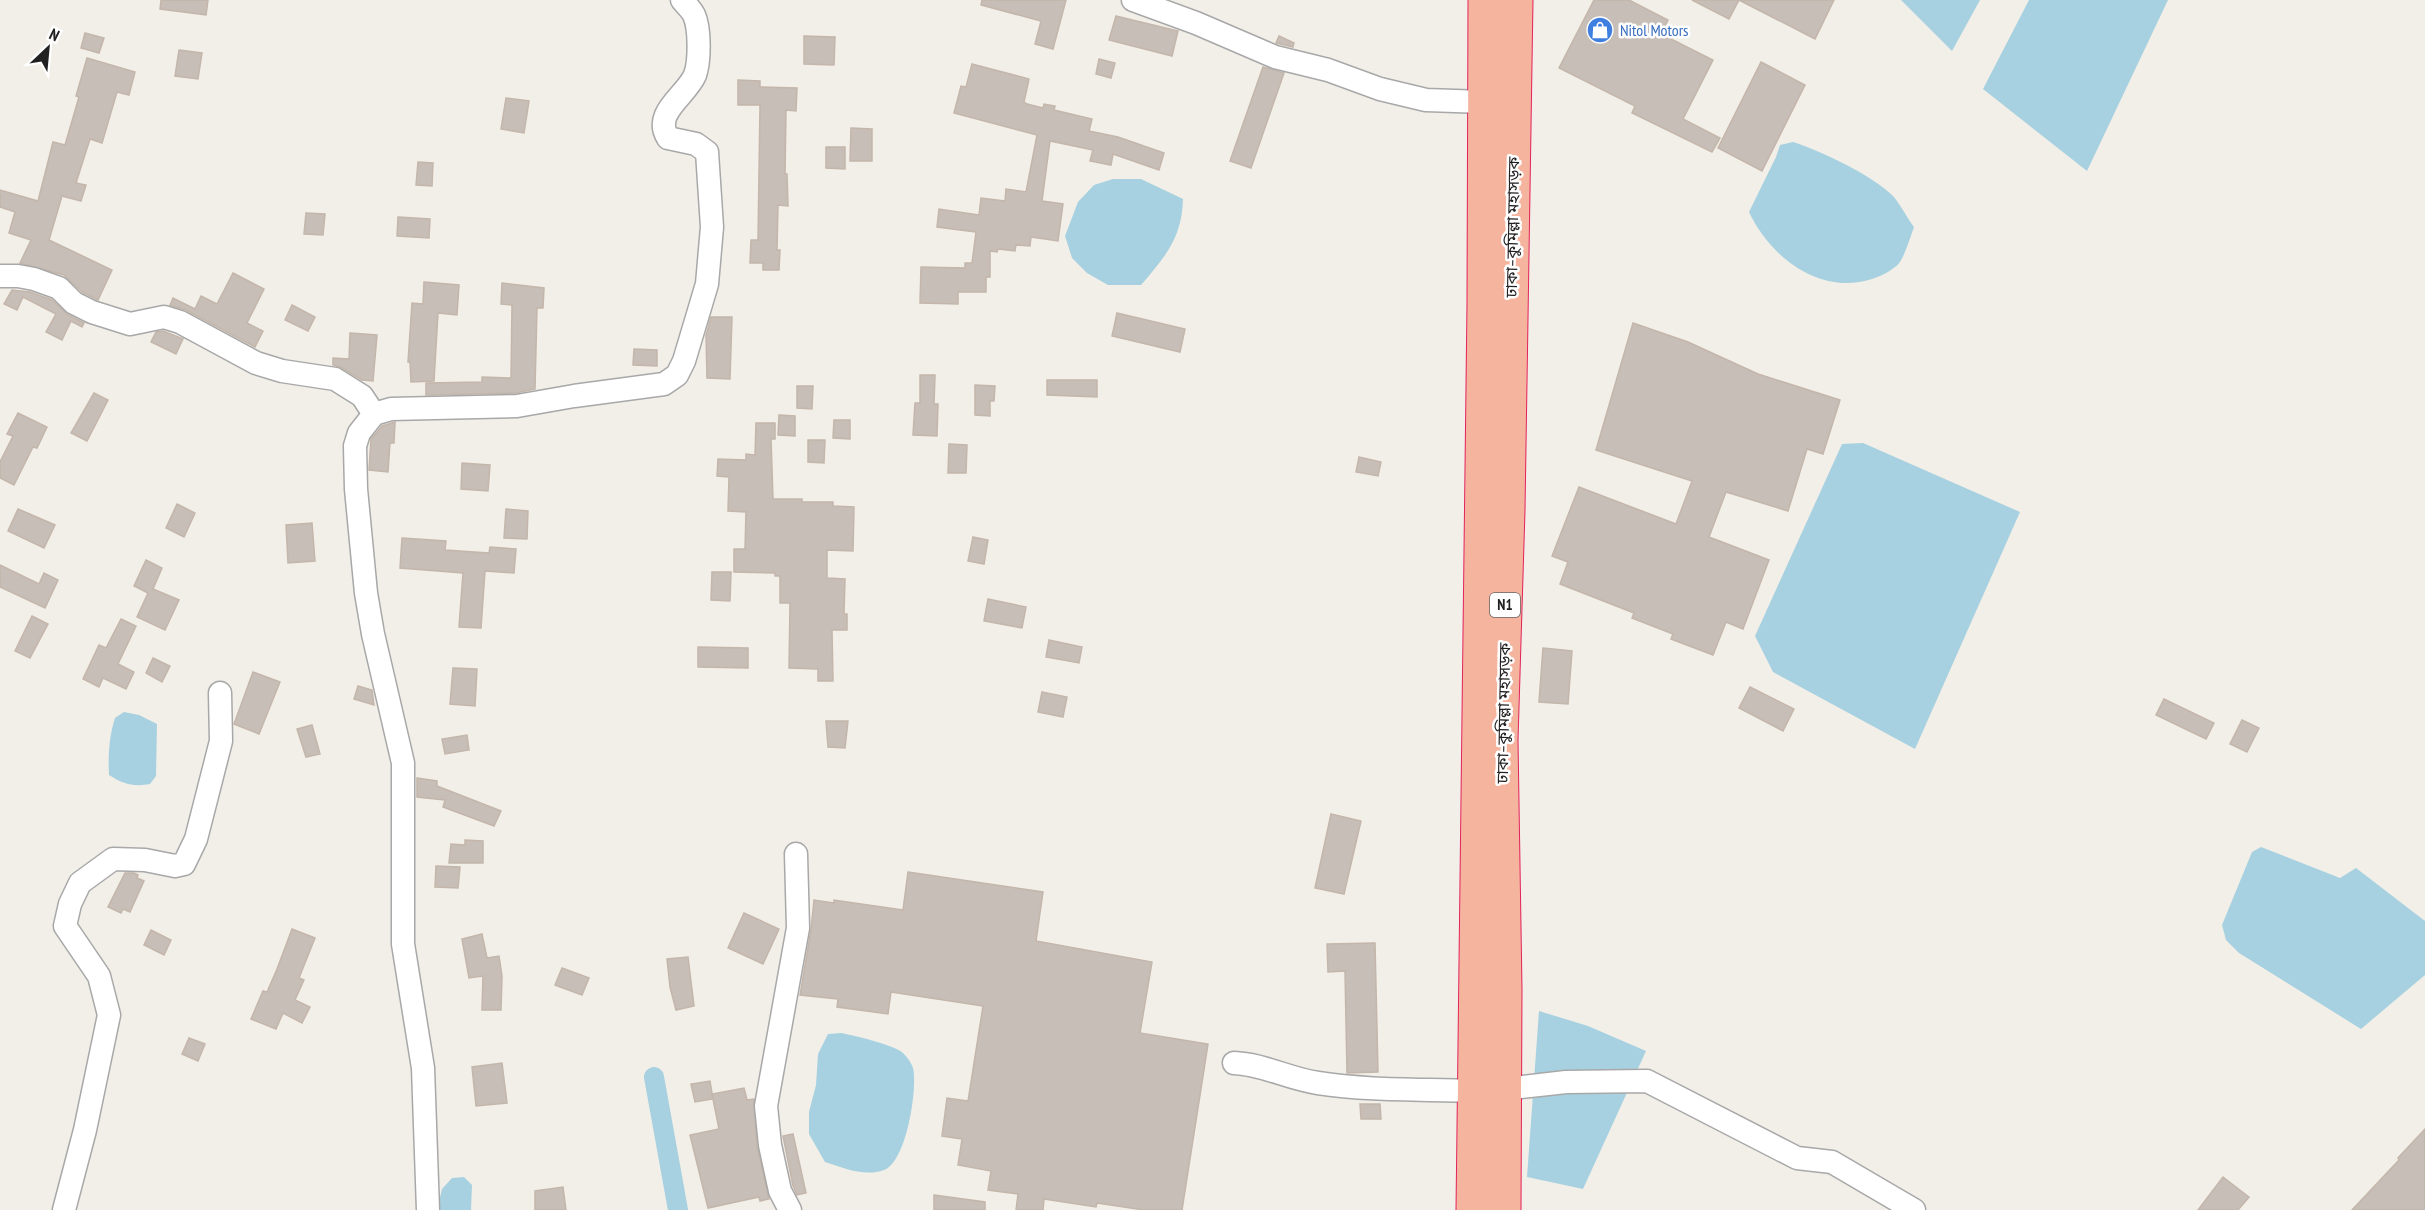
<svg xmlns="http://www.w3.org/2000/svg" width="2425" height="1210" font-family="'PT Sans Narrow','Noto Sans Bengali',sans-serif">
<rect width="100%" height="100%" fill="#f2efe8"/>
<g fill="#a7d1e0">
<polygon points="1901,0 1980,0 1952,51"/>
<polygon points="2029,0 2168,0 2087,171 1983,89"/>
<path d="M1793 142C1821 151 1872 175 1893 196 1901 205 1907 218 1914 227 1910 238 1906 252 1900 262 1894 270 1881 276 1872 279 1820 296 1770 257 1749 212L1776 157 1780 145Z"/>
<path d="M1113 179H1141L1183 199C1182 238 1165 257 1141 285H1108L1087 273 1072 258 1065 236 1078 202 1094 185Z"/>
<polygon points="1863,443 2020,512 1915,749 1773,672 1755,636 1842,444"/>
<path d="M124 712 139 715 157 724 156 776 150 784C133 787 123 784 109 775 108 755 109 737 115 718Z"/>
<polygon points="2261,847 2340,878 2356,868 2425,921 2425,975 2361,1029 2239,953 2226,940 2222,925 2252,852"/>
<polygon points="1539,1011 1588,1026 1646,1051 1583,1189 1527,1177"/>
<path d="M842 1033C855 1036 895 1045 903 1053 907 1057 911 1062 913 1068 918 1089 906 1163 884 1170 864 1177 844 1168 825 1162L809 1134V1112L816 1085 818 1054 828 1034Z"/>
<polygon points="464,1177 472,1185 471,1210 437,1210 442,1189 452,1178"/>
</g>
<g fill="none" stroke-linecap="round" stroke-linejoin="round">
<polyline stroke="#a7d1e0" stroke-width="20" points="654,1077 678,1210"/>
</g>
<g fill="#c7beb7" stroke="#c4b6aa" stroke-width="1.5">
<polygon points="161,0 208,0 206,15 160,9"/>
<polygon points="982,0 1066,0 1053,49 1035,44 1041,21 981,5"/>
<polygon points="1594,0 1629,0 1668,20 1661,34 1713,60 1683,119 1720,138 1712,152 1632,113 1635,106 1559,68"/>
<polygon points="1692,0 1834,0 1815,39 1739,0 1729,19"/>
<polygon points="1116,16 1178,31 1172,56 1109,40"/>
<polygon points="85,33 104,38 99,53 81,48"/>
<polygon points="804,36 835,37 834,65 804,64"/>
<polygon points="1279,36 1294,43 1293,47 1276,43"/>
<polygon points="179,50 202,53 198,79 175,76"/>
<polygon points="87,58 135,72 129,95 117,92 102,143 90,139 76,183 86,185 81,201 62,196 49,240 112,270 98,300 82,292 64,275 20,263 31,240 9,233 15,212 0,207 0,190 38,201 53,142 65,145 79,97 76,96"/>
<polygon points="1099,59 1115,63 1111,78 1096,74"/>
<polygon points="1761,62 1805,85 1762,171 1718,148"/>
<polygon points="972,64 1029,79 1024,102 1027,104 1043,108 1044,104 1055,106 1054,110 1092,119 1089,131 1118,137 1164,153 1159,170 1113,154 1111,165 1090,161 1093,150 1050,141 1042,201 1063,204 1058,241 1031,237 1030,246 1016,245 1015,251 998,249 997,252 990,251 990,277 986,277 986,292 958,292 958,304 920,303 921,267 965,268 965,263 972,263 976,232 937,227 939,209 979,215 981,198 1005,201 1006,189 1026,192 1037,135 954,113 961,86 966,87"/>
<polygon points="1263,67 1284,73 1251,168 1230,161"/>
<polygon points="738,80 760,81 760,87 797,88 796,111 786,110 785,174 787,174 788,206 778,205 777,250 780,250 779,270 763,270 763,263 750,263 751,240 758,240 760,105 738,105"/>
<polygon points="506,98 529,101 524,133 501,129"/>
<polygon points="851,128 872,129 872,161 850,161"/>
<polygon points="826,147 845,147 845,169 826,168"/>
<polygon points="418,162 433,163 432,186 416,185"/>
<polygon points="306,213 325,214 323,235 304,234"/>
<polygon points="398,217 430,219 429,238 397,236"/>
<polygon points="233,273 264,289 247,323 263,331 255,347 186,310 170,305 173,298 195,309 201,296 217,304"/>
<polygon points="424,282 459,285 457,315 438,313 434,381 411,382 410,362 408,362 412,303 423,304"/>
<polygon points="502,283 544,288 543,308 537,308 535,389 516,393 426,395 426,383 482,382 482,377 511,378 512,305 501,304"/>
<polygon points="12,290 30,292 52,300 68,315 84,323 82,327 71,321 62,340 46,332 56,314 23,297 17,310 4,304"/>
<polygon points="292,305 315,317 308,331 285,320"/>
<polygon points="1117,313 1185,329 1180,352 1112,336"/>
<polygon points="711,317 732,317 730,379 707,378 706,335"/>
<polygon points="1633,323 1688,342 1758,374 1840,400 1823,454 1807,449 1788,511 1726,492 1709,537 1769,560 1743,629 1726,622 1713,655 1671,639 1673,634 1632,618 1634,613 1560,584 1568,562 1552,556 1579,487 1676,524 1692,481 1596,450"/>
<polygon points="163,331 183,339 176,354 151,342 156,332"/>
<polygon points="350,333 377,335 373,381 362,380 342,368 333,365 333,358 349,359"/>
<polygon points="634,349 657,350 657,366 633,365"/>
<polygon points="920,375 935,375 934,404 938,404 937,436 913,435 915,403 920,403"/>
<polygon points="1047,380 1097,380 1097,397 1047,395"/>
<polygon points="975,385 995,386 994,401 990,401 990,416 975,415"/>
<polygon points="797,386 813,386 812,409 797,408"/>
<polygon points="94,393 108,400 87,441 71,433"/>
<polygon points="18,413 47,427 37,448 33,447 14,485 0,478 0,462 13,436 7,434"/>
<polygon points="779,415 795,416 795,436 778,435"/>
<polygon points="834,420 850,420 850,439 833,438"/>
<polygon points="395,422 394,443 390,443 388,472 369,470 371,439 382,426"/>
<polygon points="756,423 775,423 775,439 771,439 773,499 802,499 802,502 833,502 833,506 854,507 853,551 827,550 827,578 845,579 844,614 847,614 847,630 832,630 833,681 818,681 818,669 789,668 790,603 780,603 780,576 775,576 775,573 734,572 734,549 745,549 746,512 728,511 729,477 717,476 718,459 746,460 746,454 755,455"/>
<polygon points="808,440 825,440 824,463 808,462"/>
<polygon points="949,444 967,445 966,473 948,473"/>
<polygon points="1359,457 1381,462 1378,476 1356,472"/>
<polygon points="462,463 490,465 488,491 461,489"/>
<polygon points="177,504 195,513 184,537 166,528"/>
<polygon points="18,509 55,525 44,548 8,531"/>
<polygon points="506,509 528,511 527,539 504,538"/>
<polygon points="312,523 315,561 288,563 286,525"/>
<polygon points="973,537 988,540 984,564 968,561"/>
<polygon points="402,538 446,541 445,550 489,553 490,547 516,549 514,573 485,571 481,628 459,627 463,573 400,568"/>
<polygon points="146,560 162,568 153,589 179,600 165,630 137,617 148,593 134,586"/>
<polygon points="0,565 39,584 44,573 58,580 45,608 0,587"/>
<polygon points="712,572 731,572 730,601 711,600"/>
<polygon points="988,599 1026,607 1022,628 984,621"/>
<polygon points="32,616 48,624 30,658 15,651"/>
<polygon points="121,619 136,626 118,664 134,672 126,689 103,678 99,687 83,679 99,645 106,648"/>
<polygon points="1049,640 1082,647 1079,663 1046,657"/>
<polygon points="698,647 748,648 748,668 698,667"/>
<polygon points="1543,648 1572,651 1568,704 1539,702"/>
<polygon points="153,658 170,666 162,682 146,673"/>
<polygon points="453,668 477,669 475,706 450,704"/>
<polygon points="253,672 280,682 259,734 234,724"/>
<polygon points="358,686 372,690 374,705 354,699"/>
<polygon points="1750,687 1794,709 1783,731 1739,708"/>
<polygon points="1042,692 1067,697 1063,717 1038,712"/>
<polygon points="2164,699 2214,723 2206,739 2156,715"/>
<polygon points="2242,720 2259,728 2247,752 2230,744"/>
<polygon points="826,721 848,721 845,748 828,747"/>
<polygon points="312,725 320,754 306,757 297,729"/>
<polygon points="467,735 469,750 445,754 442,739"/>
<polygon points="417,778 437,781 437,786 501,811 494,826 443,807 445,800 417,797"/>
<polygon points="1331,814 1361,821 1344,894 1315,888"/>
<polygon points="465,840 483,841 483,863 449,863 451,844 465,845"/>
<polygon points="436,866 460,867 458,888 435,887"/>
<polygon points="908,872 1043,892 1036,941 1152,962 1140,1033 1208,1044 1182,1210 1144,1210 1097,1203 1096,1207 1044,1199 1043,1210 1016,1210 1018,1194 988,1190 991,1171 958,1165 962,1139 942,1136 947,1098 968,1101 983,1006 891,992 888,1014 837,1007 838,999 800,995 811,930 814,900 834,903 834,900 903,910"/>
<polygon points="125,873 134,873 138,875 137,878 144,881 130,912 123,909 121,913 108,907"/>
<polygon points="744,913 779,929 763,964 728,948"/>
<polygon points="292,929 315,938 299,978 304,980 295,1000 310,1007 302,1023 283,1013 276,1029 251,1019 263,991 267,992 277,969"/>
<polygon points="151,930 171,940 164,955 144,945"/>
<polygon points="482,934 487,958 499,956 502,976 501,1010 482,1010 483,976 469,978 462,939"/>
<polygon points="1375,943 1378,1072 1347,1073 1345,971 1328,972 1327,944"/>
<polygon points="688,957 694,1006 676,1010 670,987 667,959"/>
<polygon points="562,968 589,978 582,995 555,985"/>
<polygon points="189,1038 205,1044 198,1061 182,1054"/>
<polygon points="502,1063 507,1103 476,1106 472,1067"/>
<polygon points="710,1081 713,1099 695,1102 691,1084"/>
<polygon points="744,1088 747,1100 754,1099 757,1146 769,1199 760,1201 759,1197 708,1208 690,1135 719,1129 712,1094"/>
<polygon points="1360,1104 1380,1104 1381,1119 1361,1119"/>
<polygon points="2425,1129 2425,1210 2352,1210 2399,1160 2398,1158"/>
<polygon points="793,1134 806,1193 797,1195 793,1186 783,1136"/>
<polygon points="2223,1177 2249,1197 2238,1210 2198,1210"/>
<polygon points="563,1187 566,1210 535,1210 535,1191"/>
<polygon points="934,1195 985,1202 985,1210 934,1210"/>
</g>
<g fill="none" stroke-linecap="round" stroke-linejoin="round">
<defs>
<g id="minor">
<polyline points="1133,0 1196,23 1275,57 1328,70 1380,89 1426,100 1484,102"/>
<polyline points="0,276 18,276 34,279 59,288 74,303 92,312 130,324 164,317 180,322 256,363 282,371 335,379 362,396 374,414"/>
<path d="M1234 1063C1263 1064 1289 1079 1318 1083 1369 1091 1422 1089 1474 1091"/>
<polyline points="1504,1089 1566,1082 1647,1081 1797,1158 1832,1162 1914,1210"/>
<polyline points="64,1210 85,1130 109,1015 99,976 65,926 70,904 80,883 113,859 145,860 175,866 184,864 196,839 221,741 220,693"/>
<path d="M428 1210 423 1068 403 944V763L373 634 366 593 356 489 355 446 359 433 374 414 391 409 517 406 574 396 664 384 677 375 684 361 707 284 712 227 707 152 696 144 668 138C652 113 686 96 695 75 700 61 700 28 694 15 691 9 686 5 682 0"/>
<polyline points="790,1210 780,1191 770,1145 766,1106 798,928 796,854"/>
</g>
<g id="trunk">
<polyline points="1473,1210 1484,303 1485,0"/>
<polyline points="1504,1210 1505,989 1501,740 1508,510 1516,0"/>
</g>
</defs>
<use href="#minor" stroke="#a8a8a8" stroke-width="25"/>
<use href="#trunk" stroke="#e2235d" stroke-width="35"/>
<use href="#minor" stroke="#fff" stroke-width="22"/>
<use href="#trunk" stroke="#f5b49e" stroke-width="33"/>
</g>
<defs>
<symbol id="shop-disc" viewBox="-11 -11 22 22"><circle r="9.5" fill="#3f7fe0" stroke="#fff"/><path d="M-5-2.5h2.3a2.7 3.5 0 0 1 5.4 0H5L5.5 6h-11ZM-1.5-2.5h3a1.5 2.3 0 0 0-3 0Z" fill="#fff"/></symbol>
</defs>
<g fill-rule="evenodd">
<use href="#shop-disc" x="1585" y="15" width="30" height="30"/>
</g>
<g text-anchor="middle" stroke-width="5" stroke-linejoin="round" paint-order="stroke">
<rect fill="#fff" stroke="#646464" stroke-width="1.5" x="1490" y="593" width="30" height="24" rx="4.5"/>
<g font-size="15" font-weight="bold" fill="#212121">
<text x="1505" y="610">N1</text>
</g>
<g font-size="16" fill="#366cbe" stroke="#fff" text-anchor="start">
<text x="1620" y="36">Nitol Motors</text>
</g>
<g font-size="16" fill="#212121" stroke="#fff">
<text transform="translate(1512 227) rotate(-89)" y="6">ঢাকা–কুমিল্লা মহাসড়ক</text>
<text transform="translate(1503 713) rotate(-89)" y="6">ঢাকা–কুমিল্লা মহাসড়ক</text>
</g>
</g>
<g transform="translate(48 48) rotate(26)" stroke="#ffffff" stroke-width="4.5" paint-order="stroke">
<path d="M0-4.5L10 22L0 15L-10 22Z" fill="#212121"/>
<text y="-9" font-size="16" font-weight="bold" text-anchor="middle" fill="#212121">N</text>
</g>
</svg>
